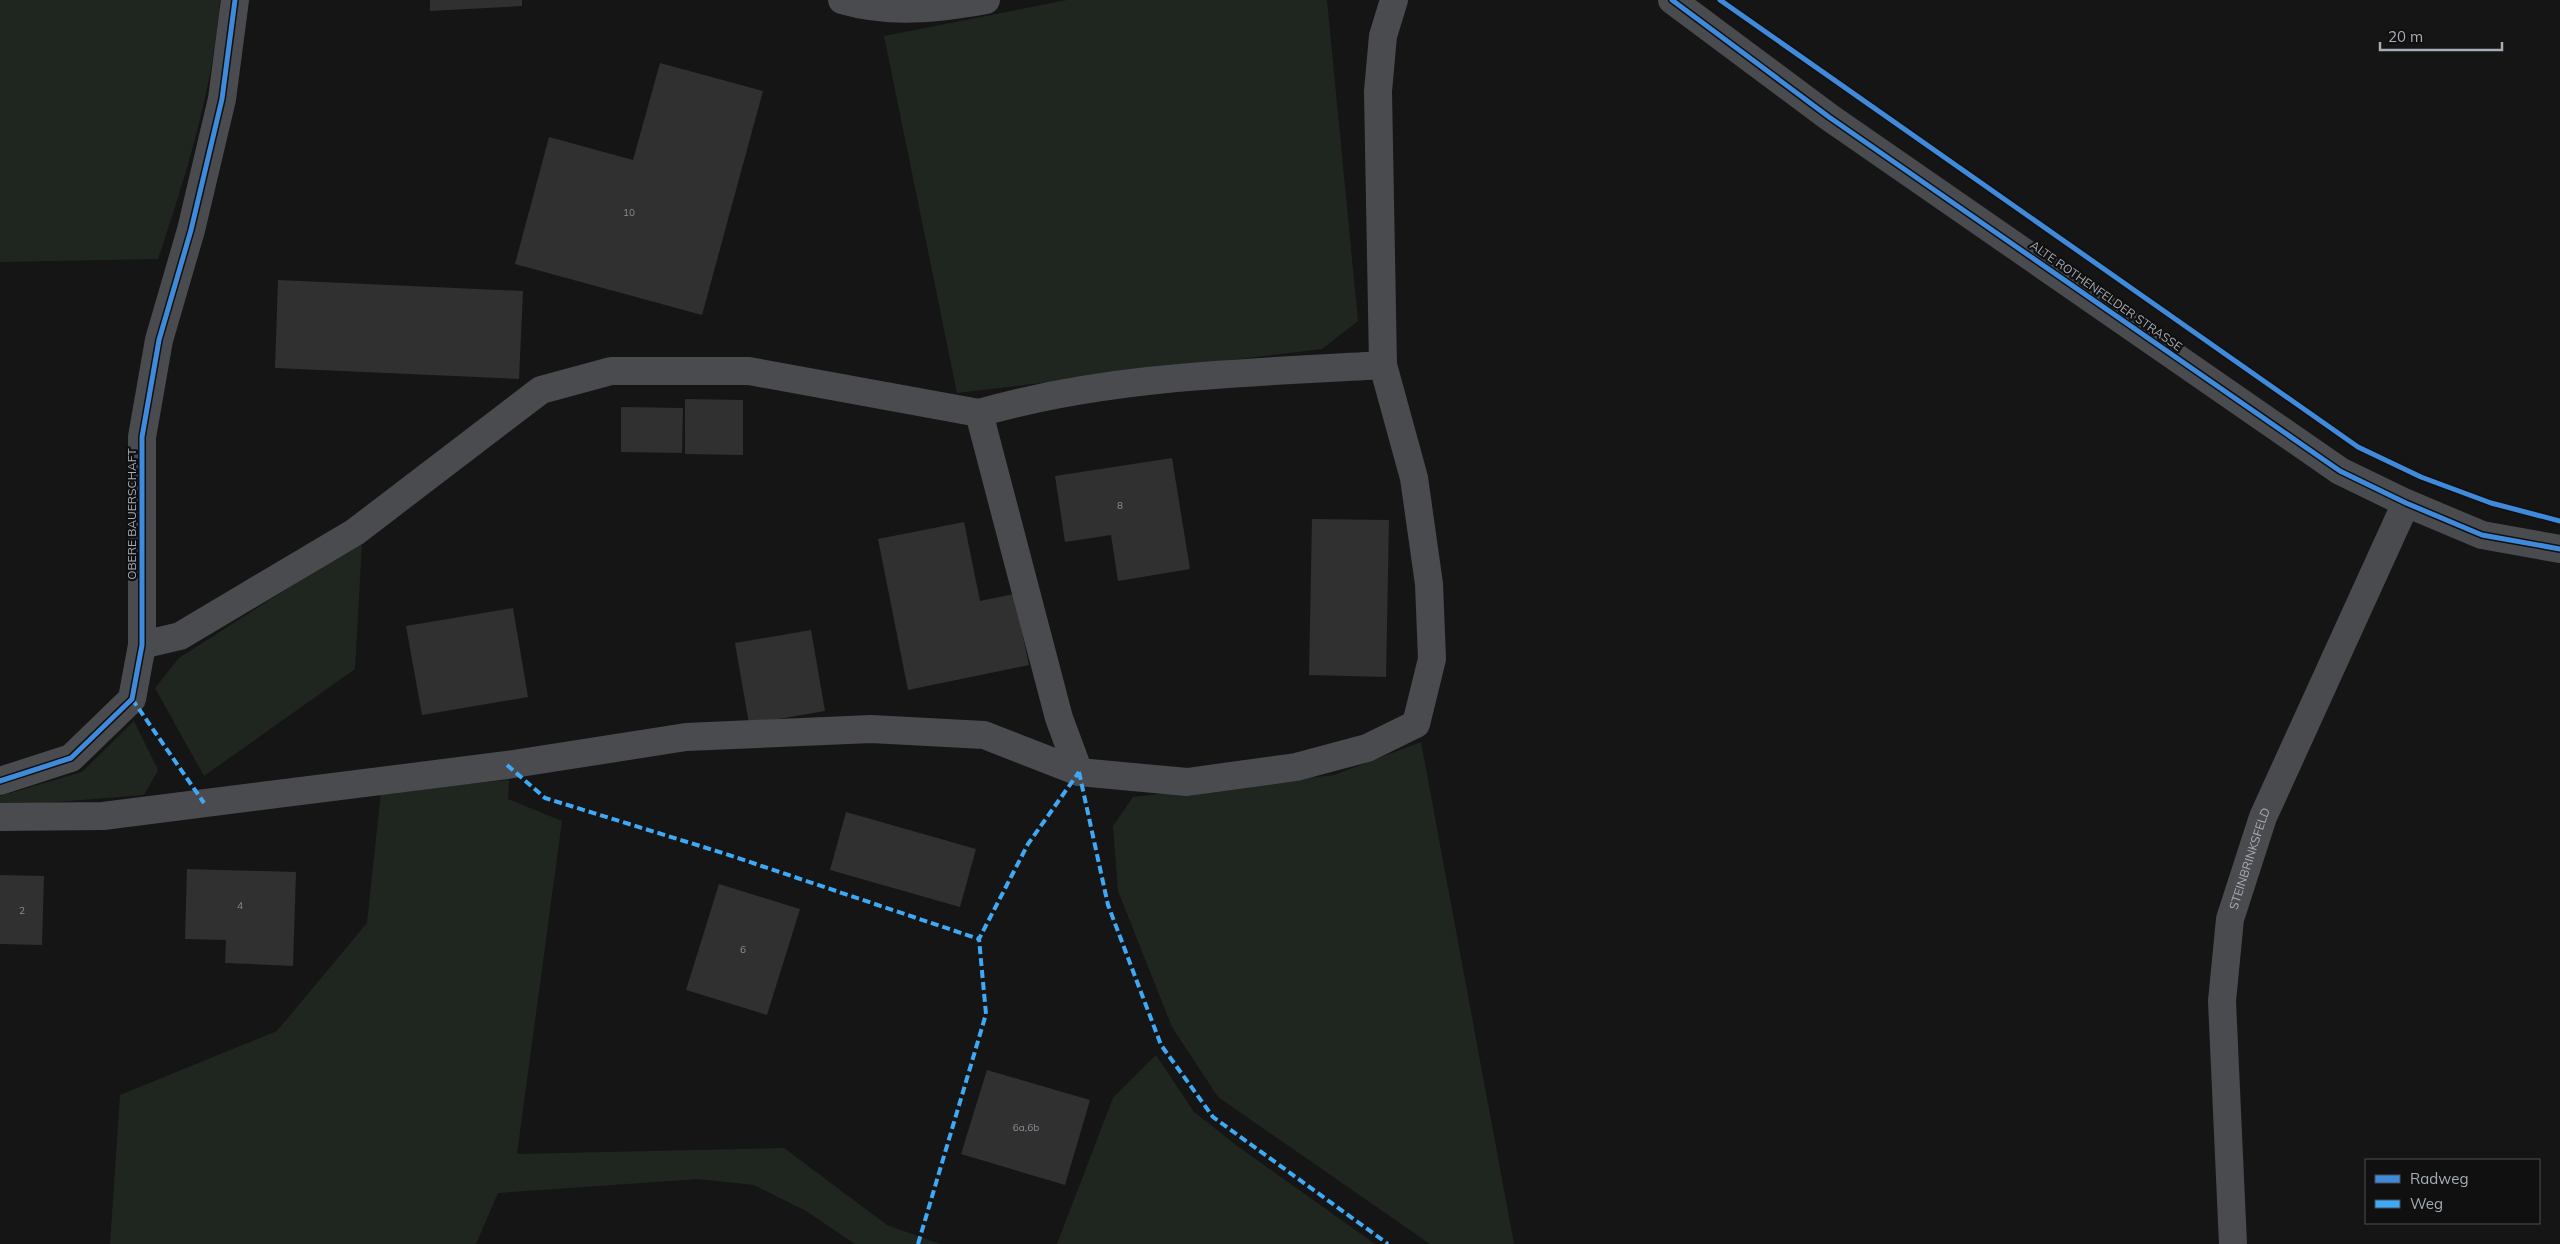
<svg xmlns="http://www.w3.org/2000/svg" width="2560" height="1244" font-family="Mulish,sans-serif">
<rect width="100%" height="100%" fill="#151516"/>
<g fill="#1f2620">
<path d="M0 0H220C213 89 186 175 158 259L0 262Z"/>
<polygon points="1067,0 1327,0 1358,321 1322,349 957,393 884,36"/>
<polygon points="362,541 355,669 204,776 155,688 179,658"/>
<polygon points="134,721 158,770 144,795 31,804 0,803 0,796 82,772"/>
<polygon points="1421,742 1514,1244 1430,1244 1218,1097 1172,1027 1118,891 1113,826 1133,797 1334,775"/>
<polygon points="509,780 508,799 562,821 517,1154 784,1148 887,1225 940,1244 855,1244 806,1211 754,1185 698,1179 498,1193 476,1244 110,1244 120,1095 277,1031 367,923 381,792"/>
<polygon points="1156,1055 1194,1112 1240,1148 1375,1244 1057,1244 1113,1098"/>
</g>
<g fill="#303031">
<polygon points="430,0 522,0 522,6 430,11"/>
<polygon points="660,63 763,91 702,315 515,264 549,137 633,160"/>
<polygon points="278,280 523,291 519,379 275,368"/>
<polygon points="685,399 743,400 743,455 685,454"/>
<polygon points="621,407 683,408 682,453 621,452"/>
<polygon points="1172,458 1190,569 1118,581 1111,535 1065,542 1055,476"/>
<polygon points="1312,519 1389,520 1386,677 1309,675"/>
<polygon points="964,522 980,601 1014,594 1029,665 908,690 878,539"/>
<polygon points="513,608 528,697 422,715 406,626"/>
<polygon points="811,630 825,711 749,724 735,643"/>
<polygon points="846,812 976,849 960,907 830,870"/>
<polygon points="187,869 296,872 293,966 225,963 226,940 185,939"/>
<polygon points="0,875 44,876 42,945 0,944"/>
<polygon points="719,884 800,909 767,1015 686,990"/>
<polygon points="987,1070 1090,1100 1065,1185 961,1154"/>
</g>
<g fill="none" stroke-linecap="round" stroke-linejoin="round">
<g stroke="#4a4b4e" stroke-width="28">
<path d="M842 0C890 14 937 9 986 0"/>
<polyline points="1672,0 1829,117 2340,471 2406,503 2482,535 2560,549"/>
<path d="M979 413C1110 375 1248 373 1383 365"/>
<polyline points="142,645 180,636 355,532 541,390 611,371 749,371 979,413 1059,718 1079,772 1187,782 1296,767 1367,748 1416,724 1432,659 1429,584 1414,478 1383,365 1378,91 1383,36 1394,0"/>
<polyline points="0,781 71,758 132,699 142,645 142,437 159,340 191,230 222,99 235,0"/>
<polyline points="0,817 103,816 507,765 686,737 871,729 984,735 1079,772"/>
<path id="s1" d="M2233 1244 2222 1001 2230 919 2263 817 2406 503"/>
</g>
<g stroke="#3fa9f5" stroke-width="4" stroke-dasharray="8 4" stroke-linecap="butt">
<polyline points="132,699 204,803"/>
<polyline points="507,765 545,798 726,854 979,939"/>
<polyline points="1079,772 1108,905 1161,1045 1213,1117 1388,1244"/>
<polyline points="918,1244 986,1014 979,939 1028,844 1079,772"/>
</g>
<defs>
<g id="cycleway">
<polyline points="1672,0 1829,117 2340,471 2406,503 2482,535 2560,549"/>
<polyline points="1720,0 2358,447 2421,477 2491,503 2560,521"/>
<polyline points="0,781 71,758 132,699 142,645 142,437 159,340 191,230 222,99 235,0"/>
</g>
</defs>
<use href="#cycleway" stroke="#101011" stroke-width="8"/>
<use href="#cycleway" stroke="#408adc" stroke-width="5"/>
</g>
<g text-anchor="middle" stroke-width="4.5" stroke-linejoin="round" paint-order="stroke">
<g font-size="10" fill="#898d94">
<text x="629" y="216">10</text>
<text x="1120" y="509">8</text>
<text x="240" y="909">4</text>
<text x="22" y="914">2</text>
<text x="743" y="953">6</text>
<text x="1026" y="1131">6a,6b</text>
</g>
<g font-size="12" fill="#a7acb5" stroke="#101011">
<text transform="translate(2106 296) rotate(35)" y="4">ALTE ROTHENFELDER STRASSE</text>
<text transform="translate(132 514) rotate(-90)" y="4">OBERE BAUERSCHAFT</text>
<text dy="4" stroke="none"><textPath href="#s1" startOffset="389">STEINBRINKSFELD</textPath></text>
</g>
</g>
<rect x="2365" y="1159" width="175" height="65" fill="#101011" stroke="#4c4e53"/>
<rect x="2375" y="1175" width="25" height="8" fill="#408adc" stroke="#4c4e53"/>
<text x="2410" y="1184" font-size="15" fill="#a7acb5">Radweg</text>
<rect x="2375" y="1200" width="25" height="8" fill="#3fa9f5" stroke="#4c4e53"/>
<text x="2410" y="1209" font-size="15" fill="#a7acb5">Weg</text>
<path d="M2380 42v8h122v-8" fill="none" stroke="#a7acb5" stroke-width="2.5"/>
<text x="2388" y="42" font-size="15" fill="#a7acb5" stroke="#101011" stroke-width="4" paint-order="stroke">20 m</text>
</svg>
